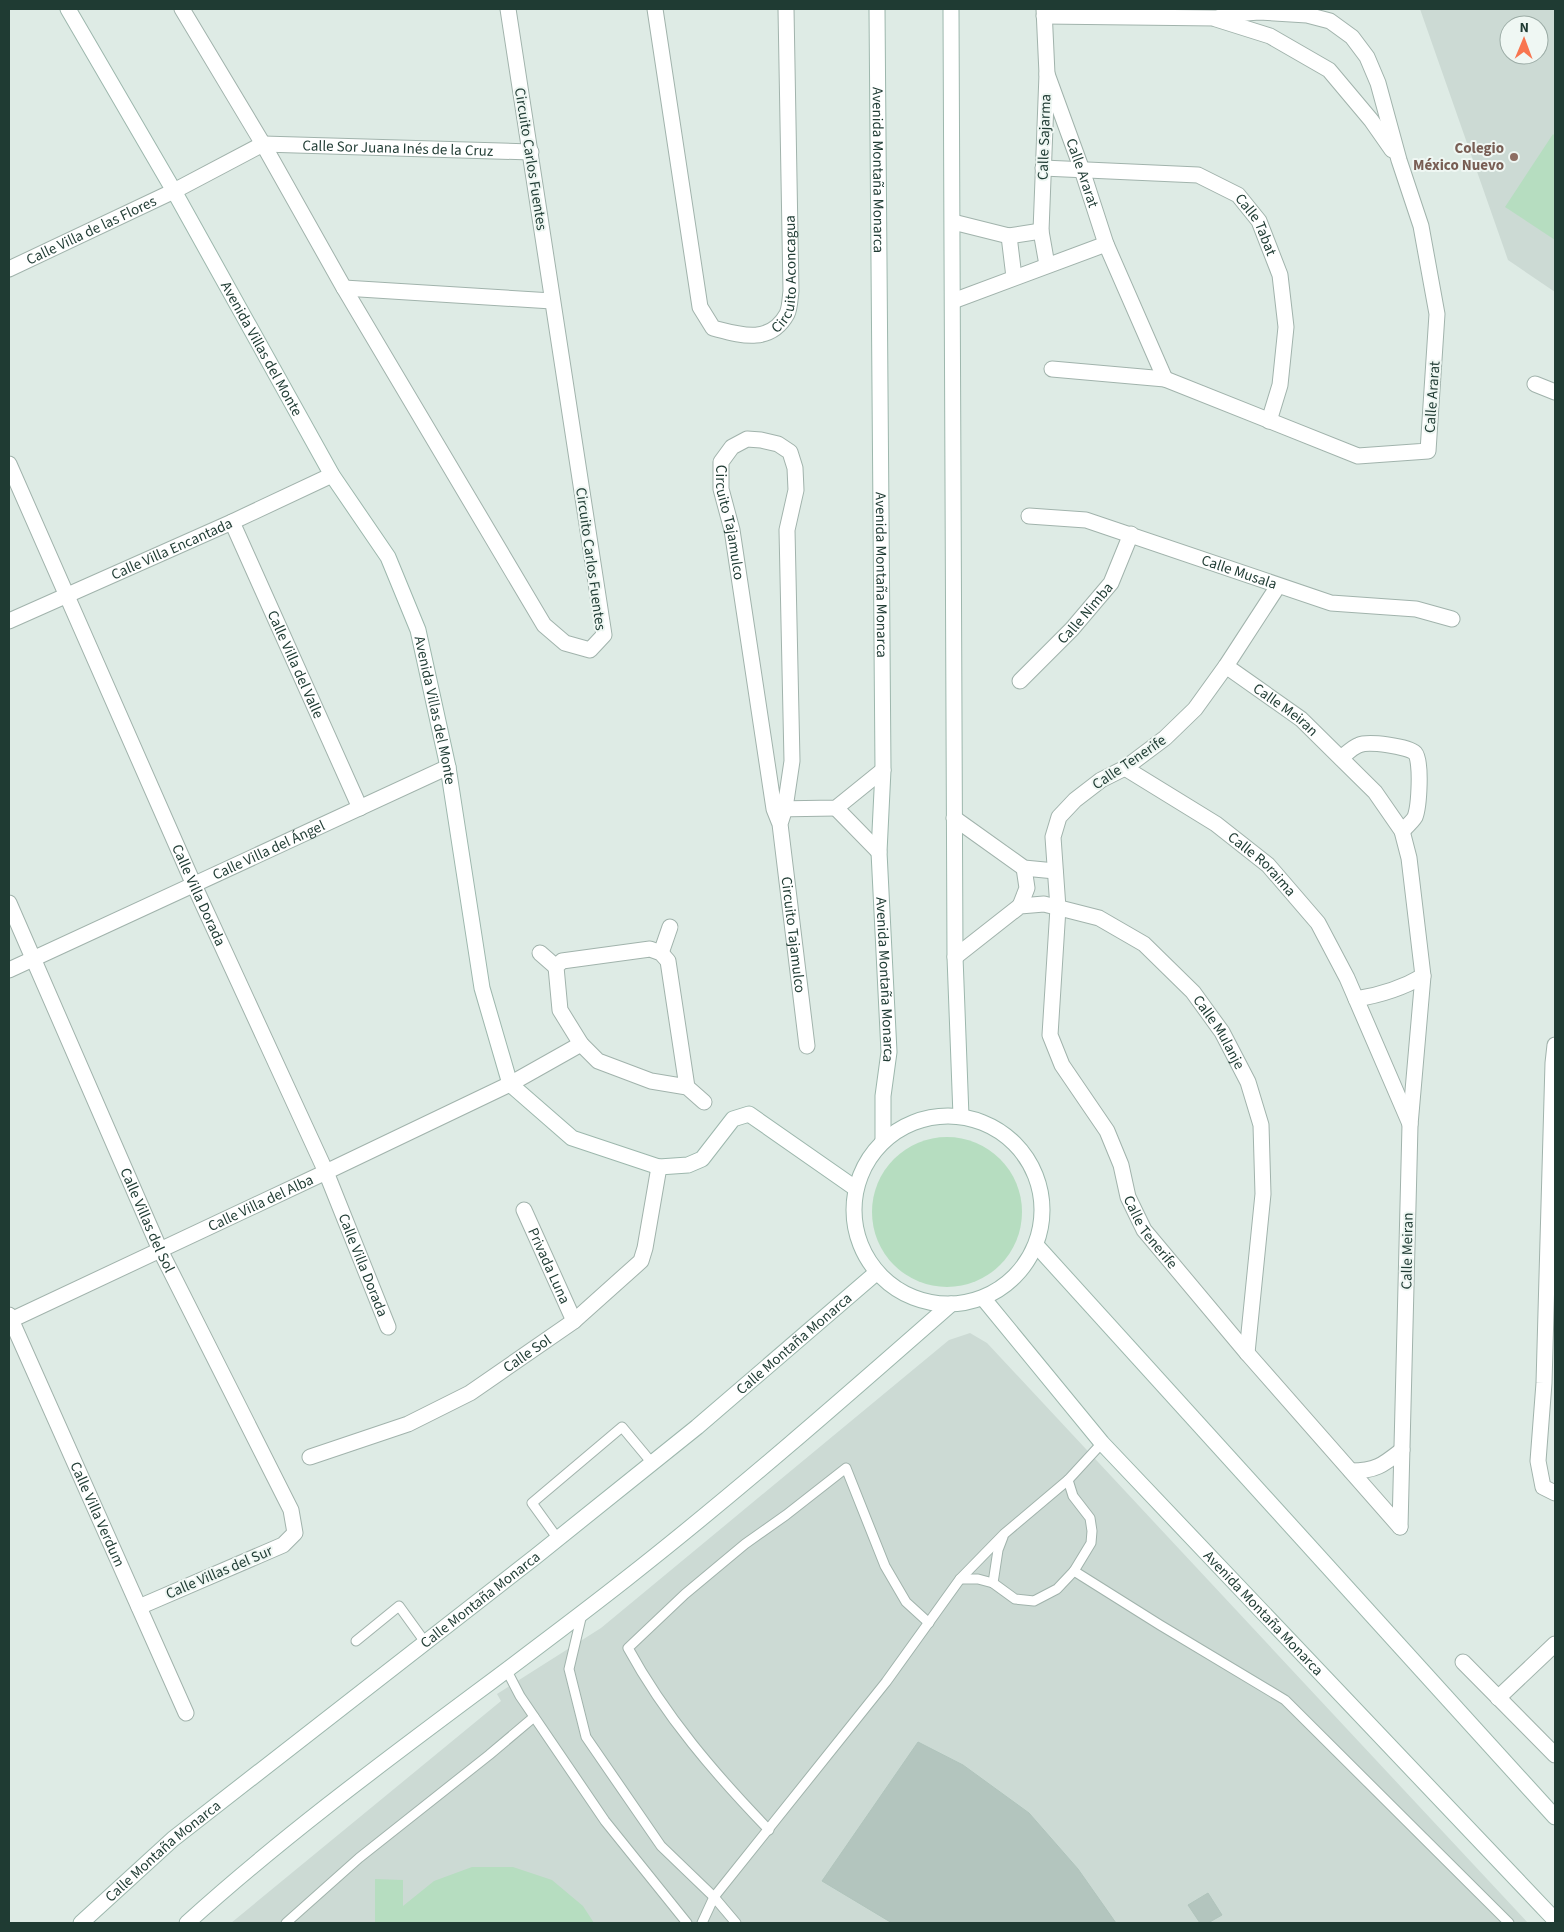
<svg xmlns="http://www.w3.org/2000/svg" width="1564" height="1932" font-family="'Source Sans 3',sans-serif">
<rect width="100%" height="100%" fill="#deebe5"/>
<g fill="#ccdad4" fill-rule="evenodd">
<path d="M1420 9H1555V292L1508 260ZM1509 25H1539V55H1509Z"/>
<polygon points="970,1333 987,1343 1528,1923 231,1923 501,1701 497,1694 601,1628 949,1340"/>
</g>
<g fill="#b6ddc0">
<polygon points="1553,134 1555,136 1555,240 1505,207"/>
<circle cx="947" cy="1212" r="75"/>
<polygon points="472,1867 513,1867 552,1880 583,1906 594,1923 375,1923 375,1879 403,1880 403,1906 434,1881"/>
</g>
<g fill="#b3c5be" stroke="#b0c4bc">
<polygon points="918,1742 963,1765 1029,1813 1078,1869 1116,1923 892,1923 822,1881"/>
<polygon points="1208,1893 1222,1915 1208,1923 1200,1923 1188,1905"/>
</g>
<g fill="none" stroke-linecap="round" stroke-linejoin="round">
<defs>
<g id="lane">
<polyline points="558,1539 532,1503 622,1427 652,1463"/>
<polyline points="1074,1571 1160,1625 1285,1700 1509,1923"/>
<polyline points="960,1579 978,1579 993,1583 1015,1599 1034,1601 1057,1589 1074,1571 1091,1543 1092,1531 1090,1518 1073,1496 1068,1480"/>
<polyline points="993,1583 998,1550 1003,1537"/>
<polyline points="582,1614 569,1669 586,1737 661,1846 714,1897 736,1923"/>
<polyline points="356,1641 399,1606 425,1642"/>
<polyline points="506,1669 520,1696 605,1821 687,1923"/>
<path d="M769 1830C715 1774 665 1716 628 1648L685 1594 745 1544 786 1515 846 1468 885 1566 906 1602 929 1623"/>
<polyline points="286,1923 359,1858 489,1755 534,1717"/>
<polyline points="702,1923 714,1897 886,1682 960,1579 1004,1534 1068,1480 1102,1443"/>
</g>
<g id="street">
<polyline points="182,9 263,144 344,288 544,625 565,643 590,650 604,635 508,9"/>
<path id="s1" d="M655 9 700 307 713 328C740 335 770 345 787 314 790 308 790 298 791 291L786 9"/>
<polyline points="1044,9 1047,74 1041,231 1047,265"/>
<polyline points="1044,16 1216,18 1234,14 1259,12 1307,15 1330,21 1352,37 1367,57 1378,83 1399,160 1421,226 1437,314 1428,451 1358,456 1165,379 1052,369"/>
<polyline points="1216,19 1270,36 1329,70 1371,120 1392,150"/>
<path id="s2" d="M1047 74 1082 170 1106 244 1165 379"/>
<path id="s3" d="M1043 168 1198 175 1238 195 1259 221 1280 275 1286 327 1280 385 1269 421"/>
<polyline points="953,222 1009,236 1041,231"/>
<polyline points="1009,236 1014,277"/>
<path id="s4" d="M9 269 174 191 263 144 531 152"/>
<polyline points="344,288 552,301"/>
<polyline points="953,301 1106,244"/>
<polyline points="1535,384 1555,392"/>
<path id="s5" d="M9 464 194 885 326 1172 388 1327"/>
<path id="s6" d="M1029 516 1086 520 1331 603 1416 609 1452 619"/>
<path id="s7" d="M232 522 360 808"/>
<path id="s8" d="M1278 586 1226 666 1195 709 1165 738 1125 768 1101 780 1075 800 1059 817 1053 837 1058 908 1050 1035 1062 1065 1107 1131 1121 1165 1128 1197 1144 1230 1247 1353 1400 1527"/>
<path id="s9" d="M9 621 232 522 332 475"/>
<path id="s10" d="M1226 666 1301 719 1375 792 1402 831 1409 858 1423 976 1410 1125 1400 1527"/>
<path id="s11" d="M1020 681 1072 629 1111 583 1131 534"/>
<path d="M1341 758C1346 754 1353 747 1359 745 1368 741 1408 746 1415 753 1422 761 1419 807 1415 817 1412 822 1406 827 1402 831"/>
<path id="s12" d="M1125 768 1216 824 1268 865 1318 923 1347 978 1410 1124"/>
<polyline points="836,808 879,852"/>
<polyline points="775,809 836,808 883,770"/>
<polyline points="954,818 1024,868 1055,871"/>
<path id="s13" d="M780 824 785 808 792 761 787 530 796 490 795 468 790 452 778 444 761 440 747 439 732 447 721 462V489L732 530 774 809 780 824 807 1046"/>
<path id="s14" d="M9 903 160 1250 291 1510 295 1533 283 1545 139 1607"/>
<polyline points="1020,906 1027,888 1024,868"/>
<polyline points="540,953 556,967"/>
<polyline points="661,953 670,927"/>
<path id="s15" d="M955 957 1020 906 1044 904 1099 918 1144 944 1193 992 1222 1032 1248 1082 1261 1125 1263 1194 1247 1353"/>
<path id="s16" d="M9 970 448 767"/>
<path d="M1356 999C1381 995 1401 989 1423 976"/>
<polyline points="1555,1045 1553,1063 1544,1383 1538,1461 1543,1487 1555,1493"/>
<polyline points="687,1087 668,961 661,953 650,949 562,961 556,967 560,1010 581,1044 598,1061 651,1081 687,1087 704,1102"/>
<path id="s17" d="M524 1210 574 1321"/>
<path id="s18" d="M9 1315 186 1713"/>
<path id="s19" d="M9 1321 326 1172 510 1084 581 1044"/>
<path id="s20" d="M310 1457 408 1424 470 1393 574 1321 641 1261 645 1248 659 1167"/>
<path d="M1351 1471C1376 1471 1383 1465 1402 1450"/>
<polyline points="1463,1662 1555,1755"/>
<polyline points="1498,1698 1555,1644"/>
</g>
<g id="secondary">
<path id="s21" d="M68 9 174 191 332 475 388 557 418 630 448 767 482 988 510 1084 572 1138 659 1167 688 1165 702 1159 733 1119 749 1114 855 1188"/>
<path id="s22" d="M877 9 883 770 879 852 889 1052 883 1096V1141"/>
<polyline points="951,9 955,957 961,1116"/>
<circle cx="948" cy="1210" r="94"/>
<polyline points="1036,1245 1555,1817"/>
<path id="s23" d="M983 1298 1102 1443 1555 1920"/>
<path id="s24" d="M81 1923 173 1839 535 1557 697 1427 876 1273"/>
<path d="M187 1923C325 1798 480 1694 626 1579 738 1491 844 1398 951 1304"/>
</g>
</defs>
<use href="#lane" stroke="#a1b3ac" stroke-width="11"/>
<use href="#street" stroke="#a1b3ac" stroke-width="17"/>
<use href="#secondary" stroke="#9db7ad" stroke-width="17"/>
<use href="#lane" stroke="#fff" stroke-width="9"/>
<use href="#street" stroke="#fff" stroke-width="15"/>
<use href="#secondary" stroke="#fff" stroke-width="15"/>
</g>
<circle fill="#8d6e63" stroke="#eff7f3" stroke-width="2" cx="1514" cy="157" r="5"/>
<g text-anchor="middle" stroke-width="4" stroke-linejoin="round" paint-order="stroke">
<g font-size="15" fill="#1f3b33" stroke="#eff7f3">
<text transform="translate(1044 137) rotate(-88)" y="5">Calle Sajarma</text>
<text dy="5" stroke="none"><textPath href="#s4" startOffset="418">Calle Sor Juana Inés de la Cruz</textPath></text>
<text transform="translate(531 159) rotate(81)" y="5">Circuito Carlos Fuentes</text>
<text dy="5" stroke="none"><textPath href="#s22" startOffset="161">Avenida Montaña Monarca</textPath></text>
<text dy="5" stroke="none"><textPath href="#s2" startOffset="105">Calle Ararat</textPath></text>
<text dy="5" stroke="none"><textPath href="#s3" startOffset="235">Calle Tabat</textPath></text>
<text dy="5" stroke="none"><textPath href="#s4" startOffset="91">Calle Villa de las Flores</textPath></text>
<text dy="5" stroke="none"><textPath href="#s1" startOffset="448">Circuito Aconcagua</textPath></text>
<text dy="5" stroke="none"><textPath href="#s21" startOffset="391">Avenida Villas del Monte</textPath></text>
<text transform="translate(1432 397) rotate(-86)" y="5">Calle Ararat</text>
<text dy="5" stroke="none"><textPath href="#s13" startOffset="518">Circuito Tajamulco</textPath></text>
<text dy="5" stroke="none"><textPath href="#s9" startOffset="178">Calle Villa Encantada</textPath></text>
<text transform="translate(591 559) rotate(82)" y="5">Circuito Carlos Fuentes</text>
<text dy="5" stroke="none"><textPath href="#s6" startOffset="219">Calle Musala</textPath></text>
<text dy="5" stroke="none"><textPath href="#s22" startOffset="566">Avenida Montaña Monarca</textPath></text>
<text dy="5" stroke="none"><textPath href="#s11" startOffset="94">Calle Nimba</textPath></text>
<text dy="5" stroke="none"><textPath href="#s7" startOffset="156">Calle Villa del Valle</textPath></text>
<text dy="5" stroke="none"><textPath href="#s21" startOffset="796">Avenida Villas del Monte</textPath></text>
<text dy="5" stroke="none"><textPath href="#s10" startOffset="74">Calle Meiran</textPath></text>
<text transform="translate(1129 762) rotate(-34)" y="5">Calle Tenerife</text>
<text dy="5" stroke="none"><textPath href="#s16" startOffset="286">Calle Villa del Ángel</textPath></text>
<text dy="5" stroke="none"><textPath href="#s12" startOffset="168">Calle Roraima</textPath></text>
<text dy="5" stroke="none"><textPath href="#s5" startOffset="471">Calle Villa Dorada</textPath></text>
<text dy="5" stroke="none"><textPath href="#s13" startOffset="936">Circuito Tajamulco</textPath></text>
<text dy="5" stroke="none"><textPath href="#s22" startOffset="971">Avenida Montaña Monarca</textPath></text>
<text dy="5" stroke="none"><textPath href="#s15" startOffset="332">Calle Mulanje</textPath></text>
<text dy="5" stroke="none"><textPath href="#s19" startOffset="278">Calle Villa del Alba</textPath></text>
<text dy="5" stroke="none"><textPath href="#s14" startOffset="346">Calle Villas del Sol</textPath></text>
<text dy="5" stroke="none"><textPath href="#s8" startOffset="766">Calle Tenerife</textPath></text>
<text transform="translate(1407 1251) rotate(-89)" y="5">Calle Meiran</text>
<text dy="5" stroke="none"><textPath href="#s5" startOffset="876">Calle Villa Dorada</textPath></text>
<text dy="5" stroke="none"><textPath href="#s17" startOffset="61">Privada Luna</textPath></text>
<text dy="5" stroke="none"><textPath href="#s24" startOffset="919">Calle Montaña Monarca</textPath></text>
<text dy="5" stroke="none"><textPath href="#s20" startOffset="242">Calle Sol</textPath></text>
<text dy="5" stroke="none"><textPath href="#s18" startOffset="218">Calle Villa Verdum</textPath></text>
<text transform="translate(219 1572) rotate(-23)" y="5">Calle Villas del Sur</text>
<text dy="5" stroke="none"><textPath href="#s24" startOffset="514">Calle Montaña Monarca</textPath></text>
<text dy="5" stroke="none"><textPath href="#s23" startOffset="422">Avenida Montaña Monarca</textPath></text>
<text dy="5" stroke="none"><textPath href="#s24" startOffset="109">Calle Montaña Monarca</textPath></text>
</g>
<g font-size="15" font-weight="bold" fill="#785e54" stroke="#eff7f3" text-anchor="end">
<text x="1504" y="153">Colegio<tspan x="1504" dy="17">México Nuevo</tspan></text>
</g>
</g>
<rect width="1564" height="1932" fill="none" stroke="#1f3b33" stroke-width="20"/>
<g transform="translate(1524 40) rotate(1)"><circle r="24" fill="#eff7f3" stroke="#9caca6"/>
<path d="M0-4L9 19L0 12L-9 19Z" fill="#f8754f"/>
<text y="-8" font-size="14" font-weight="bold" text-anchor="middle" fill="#1f3b33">N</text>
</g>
</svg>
